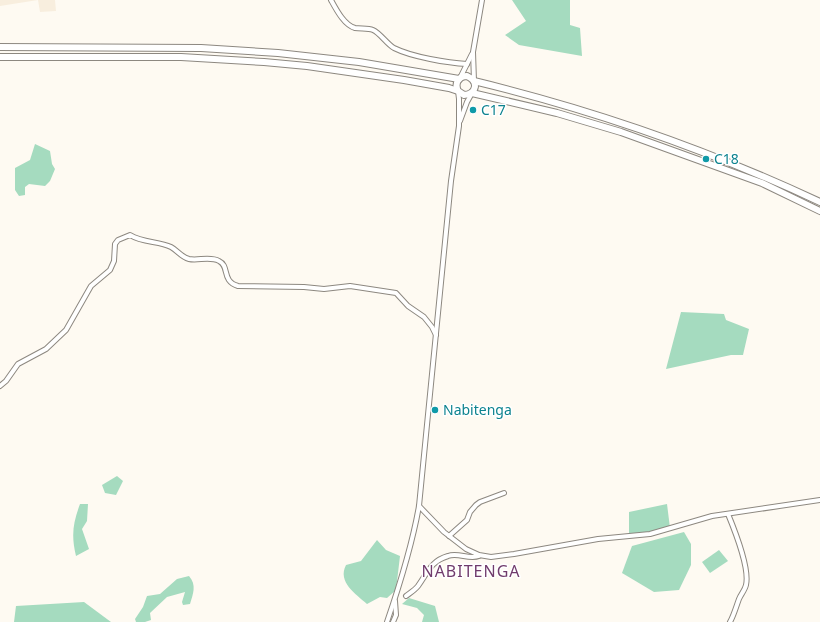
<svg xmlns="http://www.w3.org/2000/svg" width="820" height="622" font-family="'Noto Sans',sans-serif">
<rect width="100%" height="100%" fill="#fefaf2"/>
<polygon fill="#f8eede" points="0,0 55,0 56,11 40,12 38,0 0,6"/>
<g fill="#a5dbbf">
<polygon points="512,0 570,0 570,25 580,28 582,56 519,45 505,35 526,21"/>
<polygon points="35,144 50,151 52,164 55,169 50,181 45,186 29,184 25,187 25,195 19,196 15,190 15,168 30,160"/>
<polygon points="681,312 724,314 726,320 749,329 743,355 731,355 666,369"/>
<polygon points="117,476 123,481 116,495 105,493 102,485"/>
<path d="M80 504H88L87 521 82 529 89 549 76 556C71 535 73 523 80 504Z"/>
<polygon points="667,504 670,528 659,532 629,536 629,512"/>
<polygon points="684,532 691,544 691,565 679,590 654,592 622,573 632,546"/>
<path d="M377 540 386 550 400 556 396 590 387 598 380 597 367 604C356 594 337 582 346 565L361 561Z"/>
<polygon points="719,550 728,561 710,573 702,562"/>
<path d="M189 576C197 585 193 594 190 604L183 605 182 602 185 592 167 597 150 613 151 620 145 622H136L135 619 143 607 147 596 160 594 177 579Z"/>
<polygon points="409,598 435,606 439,622 422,622 424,615 417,608 402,604"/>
<polygon points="84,602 111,622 14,622 16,606"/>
</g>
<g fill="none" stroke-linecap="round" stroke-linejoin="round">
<defs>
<g id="minor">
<path d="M331 0C336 9 344 25 355 28 361 29 368 28 373 30 380 33 387 44 394 48 412 57 448 63 467 64"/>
<polyline points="460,78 472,54"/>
<polyline points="474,81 473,52 482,0"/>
<polyline points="460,121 467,102 472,93"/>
<path d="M0 386 6 381 18 364 46 349 66 330 91 286 110 270 114 261 115 244 118 240 130 235C143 243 159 241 171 247 177 250 181 257 189 259 198 261 210 256 219 261 230 266 221 281 238 286L304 287 324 289 350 286 396 293 408 306 424 317 432 327 436 335"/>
<polyline points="419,506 444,532 466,549 479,555 491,557 514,554 598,539 650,534 712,516 820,500"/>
<path d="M728 514C735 531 750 568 746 585 745 590 741 594 739 599 736 607 734 615 730 622"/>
<polyline points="449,536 467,520 470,512 476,505 480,502 504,493"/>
<path d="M406 596C410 593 415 590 418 586 428 572 431 561 448 556 458 552 469 560 479 556"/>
<path d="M387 622C400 584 412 546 419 506L451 181 459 126V99L458 91"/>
<polyline points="393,622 396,615 395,601"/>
</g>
<g id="highway">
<polyline points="0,47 201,48 278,53 359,62 459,79"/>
<path d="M0 57H181L264 62 307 66 404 80 449 88 458 91 464 95C477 94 479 81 467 76 459 76 454 83 458 91"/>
<path d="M474 81C594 110 709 150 820 202"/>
<polyline points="472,93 557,113 621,132 762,183 820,211"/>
</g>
</defs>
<use href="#minor" stroke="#8d8880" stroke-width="6"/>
<use href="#highway" stroke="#8d8880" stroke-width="8"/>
<use href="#minor" stroke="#fff" stroke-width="4"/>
<use href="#highway" stroke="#fff" stroke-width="6"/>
</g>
<g fill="#0f9aa8" stroke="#fff" stroke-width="1.5">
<circle cx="473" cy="110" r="4"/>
<circle cx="706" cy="159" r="4"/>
<circle cx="435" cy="410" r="4"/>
</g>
<g text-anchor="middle" stroke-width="3" stroke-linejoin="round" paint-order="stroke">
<g font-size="14" fill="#0d838f" stroke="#fff" text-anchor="start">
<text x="481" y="115">C17</text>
<text x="714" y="164">C18</text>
<text x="443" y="415">Nabitenga</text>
</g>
<g font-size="16" letter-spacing="1" fill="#703b6c" stroke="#fff">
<text x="471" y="577">NABITENGA</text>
</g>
</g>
</svg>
